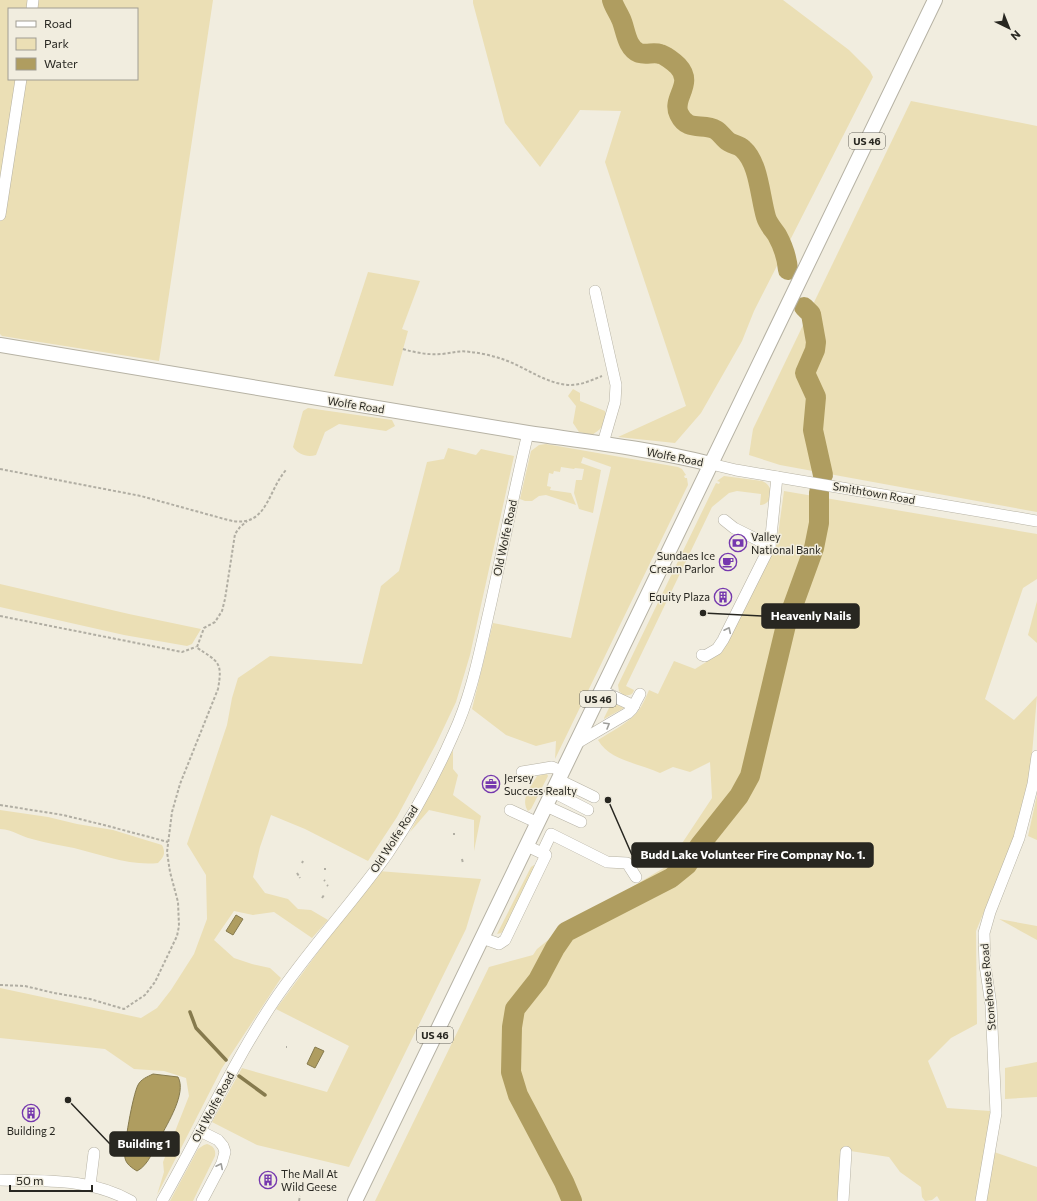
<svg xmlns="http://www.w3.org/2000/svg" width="1037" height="1201" font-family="Commissioner,sans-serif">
<rect width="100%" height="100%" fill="#f1eddf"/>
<g fill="#ebdfb5" fill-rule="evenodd">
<path d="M0 0H213L159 361 2 336 0 334ZM9 9H137V79H9Z"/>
<polygon points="473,0 783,0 849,50 870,71 873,77 754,311 742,341 701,413 675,443 618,437 686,406 605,162 621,111 580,110 540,167 505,123 473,3"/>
<polygon points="911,101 1037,126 1037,512 780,465 749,455 753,429"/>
<polygon points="368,272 420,281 402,329 408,331 393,386 334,376"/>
<path d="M573 389 580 393V401L605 411C607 425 602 428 592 435L579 432 573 423 576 406 568 396Z"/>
<path d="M308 408 392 420 395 426 386 431 339 424 325 432 316 455C307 458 298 454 293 447L303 411Z"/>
<polygon points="546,444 678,467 682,469 686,475 684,476 685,478 687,478 688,485 686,489 555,759 556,741 536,746 506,735 472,709 493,623 571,638 611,467 583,457 581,463 601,470 593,513 579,509 574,493 576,480 582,480 584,469 575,468 574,469 561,467 560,472 554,471 553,474 549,473 547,486 551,487 550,490 571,493 576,505 546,495 539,496 532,501 525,501 520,499 531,451 539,445"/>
<polygon points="448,448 476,455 481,449 514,456 470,655 456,702 436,744 397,817 368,861 305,829 271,815 260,847 253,877 265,893 288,899 298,909 311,910 328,920 312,938 274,912 253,915 234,911 214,940 234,958 252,964 270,968 281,978 222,1068 157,1195 164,1172 163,1162 189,1096 186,1078 164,1071 134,1069 105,1049 0,1038 0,988 141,1018 157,1008 171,990 194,954 207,919 206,875 187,844 227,725 232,698 238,678 270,656 362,664 381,586 399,571 427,462 444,459"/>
<path d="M724 476 762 481C774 485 774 503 761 505H760L761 494 737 491 729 493 712 507 626 686 634 690C633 695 628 696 623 695L619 691 618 685 714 487 716 483 719 484 720 482 717 481Z"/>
<path d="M784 491 1037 534V579L1023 588 985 699 1014 720 1037 696 1029 789 1008 854 976 931 977 1024 951 1038 928 1061 947 1108 990 1111 989 1126 976 1201H940L937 1196 932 1200 925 1201 922 1197 921 1187 900 1172 889 1157 844 1150 839 1201H375L489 967 533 955 537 949 563 928 667 866 712 798 710 762 690 772 673 767 660 773C639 763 610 761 598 740 612 731 629 723 639 710 643 704 646 697 649 690L658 694 674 661 695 669 722 652 777 542Z"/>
<polygon points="0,584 129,614 201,629 192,644 187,646 124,635 0,607"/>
<polygon points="1037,601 1037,643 1028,635"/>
<polygon points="611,704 615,704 624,708 604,719 604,718"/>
<polygon points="453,750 453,769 458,775 453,795 481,816 474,851 474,820 429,810 410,832"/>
<path d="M547 774 548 776 531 809 528 811C520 799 531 786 537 776Z"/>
<polygon points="1037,795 1037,840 1028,836"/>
<path d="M0 810 48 817 77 824 113 830 162 845C166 853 164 857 158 863 130 866 102 855 74 848 60 845 46 843 32 839 19 836 14 830 0 829Z"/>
<polygon points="534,865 536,866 506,929 501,933 497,934 531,867"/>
<polygon points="378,871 481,879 466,929 349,1167 257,1145 212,1122 242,1068 327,1092 349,1046 276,1009"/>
<polygon points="999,919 1037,926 1037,940"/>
<polygon points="1037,1062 1037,1097 1005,1099 1005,1068"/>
<path d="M207 1144C213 1146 216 1149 215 1156L193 1201H170L198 1149 204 1145Z"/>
<polygon points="994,1152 1037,1167 1037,1201 985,1201"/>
</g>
<g fill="#af9d60" stroke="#867a4d">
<polygon points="236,915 243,919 233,935 226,931"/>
<polygon points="315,1047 324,1051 315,1068 307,1064"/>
<path d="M153 1074 178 1077C187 1093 167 1124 160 1138 154 1148 149 1165 137 1171 132 1168 126 1164 125 1158 123 1149 133 1094 138 1085 141 1079 147 1077 153 1074Z"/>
</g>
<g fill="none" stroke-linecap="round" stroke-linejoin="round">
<g stroke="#867a4d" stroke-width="3.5">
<polyline points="190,1012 196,1028 226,1060"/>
<polyline points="239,1076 265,1095"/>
</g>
<g stroke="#af9d60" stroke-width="20">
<path d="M612 0C614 7 618 12 621 19 626 30 626 47 639 53 646 55 654 52 660 54 665 55 674 62 678 66 695 84 671 98 679 114 688 133 703 122 716 130 721 133 724 139 729 142 734 145 739 145 743 149 759 163 760 197 766 217 768 224 773 229 777 235 783 246 787 257 788 270"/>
<polyline points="804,307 811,314 816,342 815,350 805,373 816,397 813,430 823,475"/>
<polyline points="572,1201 564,1182 518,1095 511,1072 512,1027 515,1009 538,980 555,948 566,932 671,878 687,865 700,845 739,796 750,776 786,625 814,548 819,523 819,492"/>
</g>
<defs>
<g id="minor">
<polyline points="32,9 33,0"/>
<polyline points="0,215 21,79"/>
<polyline points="595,291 616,385 615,402 603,443"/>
<polyline points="711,464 736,470 1037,521"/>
<polyline points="724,520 734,528 770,546"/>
<polyline points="702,655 705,656 717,649 723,640 770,546 777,477"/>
<polyline points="602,691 634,706"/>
<polyline points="577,743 628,713 632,709 640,694"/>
<polyline points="522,772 552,767 563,772"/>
<polyline points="559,780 594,797"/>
<polyline points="553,792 588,810"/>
<polyline points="546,806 581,822"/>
<polyline points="510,810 538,823"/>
<polyline points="542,853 551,834 607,862 627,863 636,877"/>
<polyline points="482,938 499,944 505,940 546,855 527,846"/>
<polyline points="200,1131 218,1140 223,1146 225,1152 222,1163 202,1201"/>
<path d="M0 1180C46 1181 89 1178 131 1201"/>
<polyline points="90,1185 94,1153"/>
<path d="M162 1201C200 1135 232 1064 274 1001 309 949 352 904 388 853 413 816 435 776 453 735 472 695 480 650 490 607 503 549 514 491 528 433"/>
<polyline points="843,1201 846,1152"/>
<polyline points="981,1201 996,1113 991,1005 985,965 984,933 990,912 1019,838 1033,784 1037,756"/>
</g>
<g id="major">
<path d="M0 345 528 433C590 442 651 449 711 464"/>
<polyline points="355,1201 935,0"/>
</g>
</defs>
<use href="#minor" stroke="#b6b2a4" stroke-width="12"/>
<use href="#major" stroke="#b6b2a4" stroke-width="16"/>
<g stroke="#b1aea3" stroke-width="2" stroke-dasharray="3 2" stroke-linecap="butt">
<path d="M403 349C416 353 429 355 442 354 452 353 460 350 470 352 481 353 494 356 505 360 527 368 546 384 570 385 582 385 592 380 602 376"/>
<path d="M0 469 141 496 228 520C268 530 267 490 287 469"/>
<polyline points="0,616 182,652 196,647"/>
<polyline points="197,647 204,628 215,622 222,611 225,599 235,534 240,527 247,521"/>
<polyline points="0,805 63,815 104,825 168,842"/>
<polyline points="453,834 455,834"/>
<polyline points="462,859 463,863"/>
<polyline points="302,863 303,861"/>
<polyline points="324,869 326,869"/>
<polyline points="297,873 300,878"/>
<polyline points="324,880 325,881"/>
<polyline points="327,885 328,886"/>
<polyline points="322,898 324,895"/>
<path d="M0 985 25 986 54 993 90 999 124 1009 145 995 155 982 177 936 179 926 178 902 170 872 167 852 172 812 180 784 218 689C223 661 218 662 196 647"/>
<polyline points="286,1047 287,1047"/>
<polyline points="299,1201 300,1196"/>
</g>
<use href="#minor" stroke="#fff" stroke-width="11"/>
<use href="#major" stroke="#fff" stroke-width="14"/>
</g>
<defs><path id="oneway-chevron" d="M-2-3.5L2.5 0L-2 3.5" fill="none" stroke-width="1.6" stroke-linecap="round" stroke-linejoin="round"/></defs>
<g stroke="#9e9e9b">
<use href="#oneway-chevron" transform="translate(728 630) rotate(-64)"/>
<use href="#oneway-chevron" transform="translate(607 725) rotate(-30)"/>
<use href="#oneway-chevron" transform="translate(220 1166) rotate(-63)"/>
</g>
<defs>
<symbol id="bank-ring" viewBox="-11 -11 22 22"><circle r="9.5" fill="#f1eddf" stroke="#7538ae" stroke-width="1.5"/><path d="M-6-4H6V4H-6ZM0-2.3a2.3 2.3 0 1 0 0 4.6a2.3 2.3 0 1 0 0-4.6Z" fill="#7538ae"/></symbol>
<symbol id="cafe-ring" viewBox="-11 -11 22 22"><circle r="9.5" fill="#f1eddf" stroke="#7538ae" stroke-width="1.5"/><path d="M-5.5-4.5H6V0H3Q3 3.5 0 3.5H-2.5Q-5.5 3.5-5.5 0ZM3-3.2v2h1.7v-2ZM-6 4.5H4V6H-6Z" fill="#7538ae"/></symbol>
<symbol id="building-ring" viewBox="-11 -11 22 22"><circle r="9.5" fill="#f1eddf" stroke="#7538ae" stroke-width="1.5"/><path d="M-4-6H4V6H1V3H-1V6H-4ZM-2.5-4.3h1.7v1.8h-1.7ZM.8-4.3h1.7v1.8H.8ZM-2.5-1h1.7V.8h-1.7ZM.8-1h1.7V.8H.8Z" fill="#7538ae"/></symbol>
<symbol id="office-ring" viewBox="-11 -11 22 22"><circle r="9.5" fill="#f1eddf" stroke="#7538ae" stroke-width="1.5"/><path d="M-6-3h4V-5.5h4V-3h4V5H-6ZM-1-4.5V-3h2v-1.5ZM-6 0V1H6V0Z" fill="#7538ae"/></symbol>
</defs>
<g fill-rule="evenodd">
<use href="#bank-ring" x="728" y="533" width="20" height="20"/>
<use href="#cafe-ring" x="718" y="552" width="20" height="20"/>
<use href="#building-ring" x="713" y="587" width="20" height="20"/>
<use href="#office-ring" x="481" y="774" width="20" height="20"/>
<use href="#building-ring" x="21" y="1103" width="20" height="20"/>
<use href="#building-ring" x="258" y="1170" width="20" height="20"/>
</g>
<g text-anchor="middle" stroke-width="3" stroke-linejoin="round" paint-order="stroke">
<g fill="#f1eddf" stroke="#64625a" stroke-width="1">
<rect x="849" y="133" width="36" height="16" rx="3"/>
<rect x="580" y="691" width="36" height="16" rx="3"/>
<rect x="417" y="1027" width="36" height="16" rx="3"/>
</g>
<g font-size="10" font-weight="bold" fill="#282721">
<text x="867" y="145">US 46</text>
<text x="598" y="703">US 46</text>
<text x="435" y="1039">US 46</text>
</g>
<g font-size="11" fill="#282721" stroke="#f1eddf">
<text transform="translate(356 405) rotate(9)" y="4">Wolfe Road</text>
<text transform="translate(675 457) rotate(11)" y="4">Wolfe Road</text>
<text transform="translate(874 493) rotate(10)" y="4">Smithtown Road</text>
<text transform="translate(505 538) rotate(-78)" y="4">Old Wolfe Road</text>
<text transform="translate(394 839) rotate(-57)" y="4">Old Wolfe Road</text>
<text transform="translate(988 987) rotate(-95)" y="4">Stonehouse Road</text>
<text transform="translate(213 1107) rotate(-62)" y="4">Old Wolfe Road</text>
</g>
<g font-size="11" fill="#282721" stroke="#f1eddf" text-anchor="start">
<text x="751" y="541">Valley<tspan x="751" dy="13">National Bank</tspan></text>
<text x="715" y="560" text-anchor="end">Sundaes Ice<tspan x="715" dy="13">Cream Parlor</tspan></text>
<text x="710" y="601" text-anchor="end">Equity Plaza</text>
<text x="504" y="782">Jersey<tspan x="504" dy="13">Success Realty</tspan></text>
<text x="31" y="1135" text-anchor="middle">Building 2</text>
<text x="281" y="1178">The Mall At<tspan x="281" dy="13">Wild Geese</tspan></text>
</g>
</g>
<path fill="none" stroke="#282721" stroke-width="1.5" d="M703 613L762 616M608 800L632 855M68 1100L110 1144"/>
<g fill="#282721" stroke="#f1eddf" stroke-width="1.5">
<circle cx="703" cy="613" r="4"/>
<circle cx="608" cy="800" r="4"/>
<circle cx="68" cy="1100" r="4"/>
</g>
<g fill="#282721" stroke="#282721" stroke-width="1.5">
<rect x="762" y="604" width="97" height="24" rx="4"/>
<rect x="632" y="843" width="241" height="24" rx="4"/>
<rect x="110" y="1132" width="69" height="24" rx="4"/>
</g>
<g font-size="12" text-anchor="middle" font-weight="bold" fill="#fff">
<text x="811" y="620">Heavenly Nails</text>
<text x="753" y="859">Budd Lake Volunteer Fire Compnay No. 1.</text>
<text x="144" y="1148">Building 1</text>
</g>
<rect x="8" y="8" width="130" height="72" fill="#f1eddf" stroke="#a19e93"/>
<rect x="16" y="21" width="20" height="6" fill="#ffffff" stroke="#a19e93"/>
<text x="44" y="28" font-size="12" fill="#282721">Road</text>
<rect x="16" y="38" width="20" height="12" fill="#ebdfb5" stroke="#a19e93"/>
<text x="44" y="48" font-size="12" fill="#282721">Park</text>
<rect x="16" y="58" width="20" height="12" fill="#af9d60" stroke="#a19e93"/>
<text x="44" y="68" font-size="12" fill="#282721">Water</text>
<g transform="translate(1009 28) rotate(137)" stroke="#f1eddf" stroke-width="3" paint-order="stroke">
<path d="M0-3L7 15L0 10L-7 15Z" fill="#282721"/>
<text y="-6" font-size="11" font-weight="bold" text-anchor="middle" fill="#282721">N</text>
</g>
<path d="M10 1185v6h82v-6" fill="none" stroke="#282721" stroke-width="2"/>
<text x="16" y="1185" font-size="12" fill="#282721" stroke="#f1eddf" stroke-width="3" paint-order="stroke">50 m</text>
</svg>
